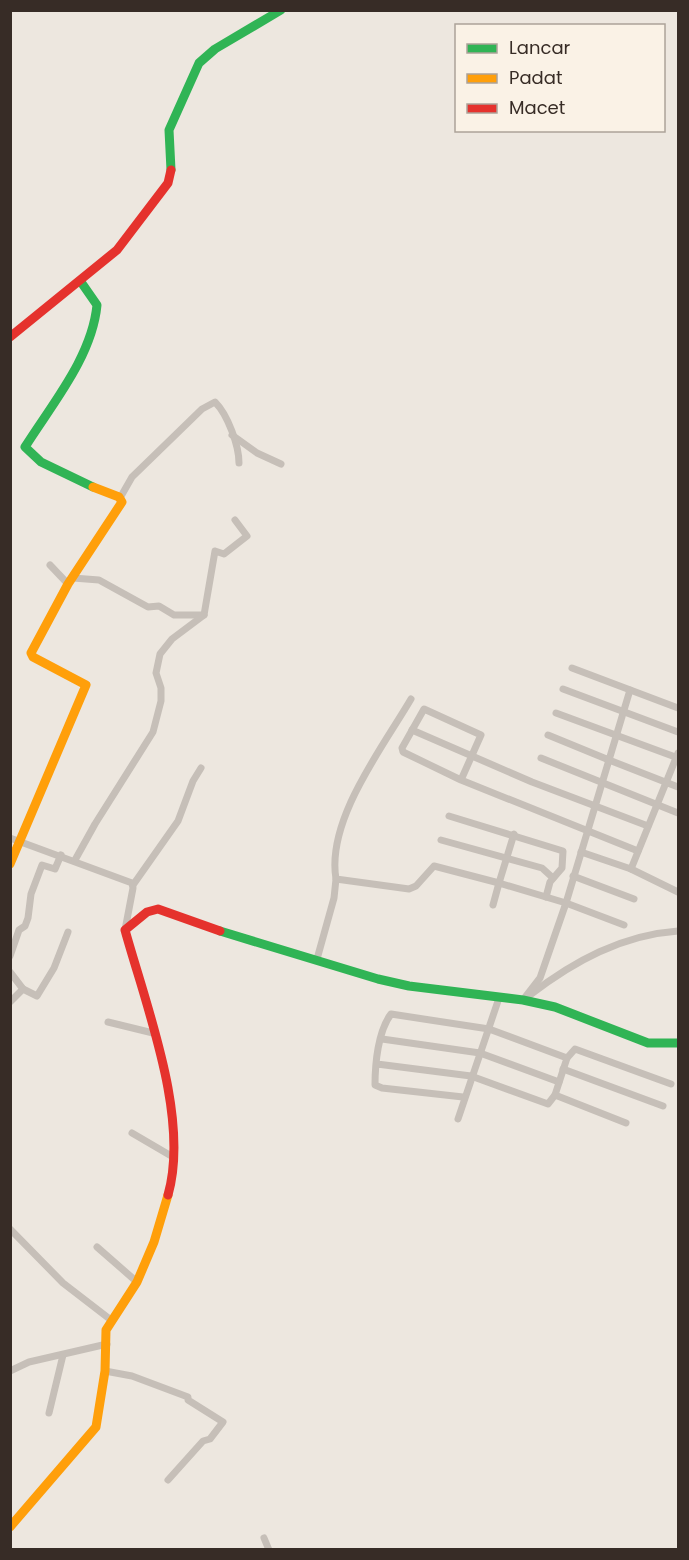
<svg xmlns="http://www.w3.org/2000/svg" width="689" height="1560" font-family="Poppins,sans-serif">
<rect width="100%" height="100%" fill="#ede7df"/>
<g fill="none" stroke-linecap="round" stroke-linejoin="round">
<g stroke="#c6bfb8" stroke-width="7">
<polyline points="232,435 257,453 281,464"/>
<path d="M120 498 132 477 202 409 215 402C228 415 239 446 239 463"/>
<polyline points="50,565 68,584"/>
<polyline points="73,578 99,580 148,607 159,606 174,615 204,615 215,551 224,554 247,536 235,520"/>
<polyline points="572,668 678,708"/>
<polyline points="563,689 678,732"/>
<path d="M411 699C383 747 326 820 336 879L409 889 416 886 434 866 499 883 514 834"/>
<polyline points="556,713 678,758"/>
<polyline points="412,730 532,782 648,826"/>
<polyline points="548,735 609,760 630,690"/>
<polyline points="541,758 678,813"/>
<polyline points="461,780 481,735 424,709 402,748 403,752 461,780 638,851"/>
<polyline points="449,816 563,851 562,868 550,882 546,897"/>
<polyline points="10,838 132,883 133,888 125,930"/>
<polyline points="441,840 542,868 553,878"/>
<polyline points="581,852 631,869 678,892"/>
<polyline points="75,860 95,824 153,732 161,701 161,688 156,673 160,654 172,639 204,615"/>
<polyline points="631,869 678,753"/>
<polyline points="573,876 634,899"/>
<polyline points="133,885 178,821 193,781 201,768"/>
<polyline points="493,905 499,883 566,903 624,925"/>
<polyline points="10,956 19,930 25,926 28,918 31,894 42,865 55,869 61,855"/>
<polyline points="317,959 334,898 336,879"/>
<polyline points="10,972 23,989 10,1002"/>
<polyline points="23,989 37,996 54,968 68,932"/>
<path d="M530 995C574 961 622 935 678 931"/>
<polyline points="523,1000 540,978 566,903 609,760 678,787"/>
<polyline points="108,1022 153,1033"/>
<polyline points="382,1039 480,1053 559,1082"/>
<polyline points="567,1058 575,1049 671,1084"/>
<path d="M377 1064 471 1076 548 1104 555 1095 567 1058 489 1029 391 1014C378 1031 375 1064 375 1085L382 1088 463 1097"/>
<polyline points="563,1069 663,1106"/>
<polyline points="555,1095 626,1123"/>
<polyline points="458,1119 499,998"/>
<polyline points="132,1133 173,1157"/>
<polyline points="10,1229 63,1283 111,1320"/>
<polyline points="97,1247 137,1282"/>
<polyline points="10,1371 29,1362 107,1344"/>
<polyline points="105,1371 132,1376 188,1397 188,1400 223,1422 210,1439 203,1441 168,1480"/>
<polyline points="49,1413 63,1355"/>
<polyline points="264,1538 269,1550"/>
</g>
<g stroke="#30b455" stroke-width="9">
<polyline points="171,170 169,130 199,63 215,49 281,10"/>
<path d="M81 282 97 305C92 357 52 404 25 447L41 462 93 487"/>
<polyline points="220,931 378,979 409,986 523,1000 555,1007 648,1043 678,1043"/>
</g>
<g stroke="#ff9f0a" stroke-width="9">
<polyline points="10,864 86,685 33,657 31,653 68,584 122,502 119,497 93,487"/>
<polyline points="10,1527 96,1427 105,1371 106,1330 137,1282 154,1242 168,1195"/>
</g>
<g stroke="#e5322d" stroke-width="9">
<polyline points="10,337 117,250 168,183 171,170"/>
<path d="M168 1195C190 1118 146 1006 125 930L147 912 158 909 220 931"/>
</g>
</g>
<rect width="689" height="1560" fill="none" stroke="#372c26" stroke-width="24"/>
<rect x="455" y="24" width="210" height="108" fill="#faf2e6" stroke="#aca399" stroke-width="1.5"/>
<rect x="467" y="44" width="30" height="9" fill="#30b455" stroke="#aca399" stroke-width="1.5"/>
<text x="509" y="54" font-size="18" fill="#372c26">Lancar</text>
<rect x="467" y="74" width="30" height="9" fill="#ff9f0a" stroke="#aca399" stroke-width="1.5"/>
<text x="509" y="84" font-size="18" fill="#372c26">Padat</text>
<rect x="467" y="104" width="30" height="9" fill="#e5322d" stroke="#aca399" stroke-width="1.5"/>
<text x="509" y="114" font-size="18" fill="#372c26">Macet</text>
</svg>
